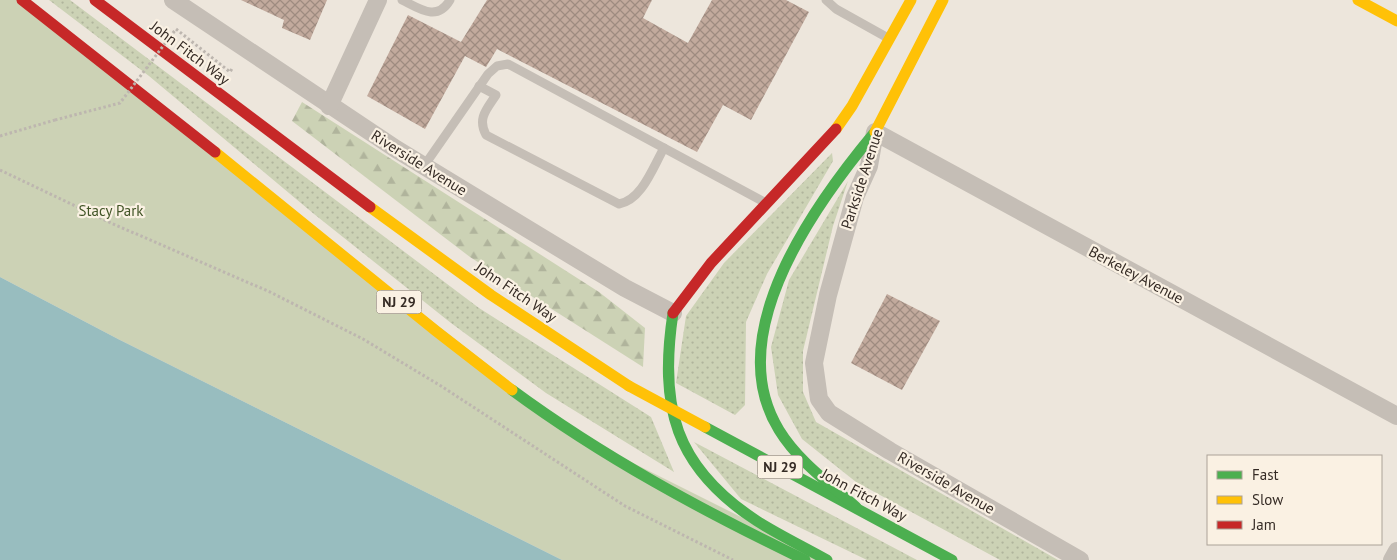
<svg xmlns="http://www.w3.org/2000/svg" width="1397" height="560" font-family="'PT Sans',sans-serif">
<defs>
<pattern id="grass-dots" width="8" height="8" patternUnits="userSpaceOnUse" patternTransform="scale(1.25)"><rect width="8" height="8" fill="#ccd2b5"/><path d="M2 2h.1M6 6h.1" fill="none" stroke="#b0b49c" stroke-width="1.8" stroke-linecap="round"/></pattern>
<pattern id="forest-firs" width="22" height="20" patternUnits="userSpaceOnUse" patternTransform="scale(1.25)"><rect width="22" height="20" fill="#ccd2b5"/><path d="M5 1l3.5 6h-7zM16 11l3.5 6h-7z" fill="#b0b49c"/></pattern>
<pattern id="building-cross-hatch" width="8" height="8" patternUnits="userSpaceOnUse" patternTransform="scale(1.25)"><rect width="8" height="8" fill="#c2aa9d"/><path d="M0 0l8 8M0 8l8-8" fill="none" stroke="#9e8b80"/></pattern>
</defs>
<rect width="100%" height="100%" fill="#ede6dc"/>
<g fill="url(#grass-dots)">
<polygon points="49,0 70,0 479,308 651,417 674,472 546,393 451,323 314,214 149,76"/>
<polygon points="832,153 833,161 767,274 746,322 745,405 735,415 676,383 686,316 724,263"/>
<polygon points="848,181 833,226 803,351 803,392 816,422 1058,560 1000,560 856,482 802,439 778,395 771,347 789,280"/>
<polygon points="694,442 917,560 867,560 741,499"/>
</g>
<polygon fill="url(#forest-firs)" points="302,102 599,292 645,328 643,367 470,257 292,121"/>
<polygon fill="#ccd2b5" points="0,0 21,0 579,436 827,560 562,560 118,339 0,277"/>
<polygon fill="#98bdbf" points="0,277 118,339 562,560 0,560"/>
<g fill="url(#building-cross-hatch)">
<polygon points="241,0 327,0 310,40 282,28 284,20"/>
<polygon points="487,0 652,0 643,18 688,43 712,0 786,0 809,12 751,120 723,105 697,152 497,49 486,67 465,56 425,129 367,96 408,15 461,42"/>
<polygon points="887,294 940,321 902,390 851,363"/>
</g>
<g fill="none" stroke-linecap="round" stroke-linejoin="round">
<g stroke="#bdb6af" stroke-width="3" stroke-dasharray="2.5 2.5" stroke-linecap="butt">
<polyline points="0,136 55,120"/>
<polyline points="0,170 111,223 270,292 363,339 441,386 625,506 733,560"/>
</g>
<g stroke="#c5beb6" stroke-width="9">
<path d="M402 0C420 9 437 22 450 0"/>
<polyline points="826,0 836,9 888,38"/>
<path d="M479 86 496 95C487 109 477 118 486 135L619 204C642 200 653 167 664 148"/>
<polyline points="424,166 488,74 497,66 508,64 766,203"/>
</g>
<g stroke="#c5beb6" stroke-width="18">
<polyline points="173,0 396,149 625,288 673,313"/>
<polyline points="329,106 378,0"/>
<polyline points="1080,560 890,451 829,413 819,399 814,363 828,295 855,197 869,166 875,132 1397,416"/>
<polyline points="1392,560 1397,551"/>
</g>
<g stroke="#4caf50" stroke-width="11">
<path d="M673 313C659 406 674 467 757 521 779 535 804 547 827 560"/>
<path d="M512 390C603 457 703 511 805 560"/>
<polyline points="705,427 952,560"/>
<path d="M856 507C829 483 798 461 779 430 720 334 815 204 875 132"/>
</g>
<g stroke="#ffc107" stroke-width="11">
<polyline points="1358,0 1397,21"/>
<polyline points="836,129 852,106 911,0"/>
<polyline points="875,132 943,0"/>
<polyline points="215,152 436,331 512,390"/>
<polyline points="370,207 491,295 629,386"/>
</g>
<g stroke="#c62828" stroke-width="11">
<polyline points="22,0 215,152"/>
<polyline points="95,0 370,207"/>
<polyline points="673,313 711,263 836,129"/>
</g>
<polyline stroke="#bdb6af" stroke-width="3" stroke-dasharray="2.5 2.5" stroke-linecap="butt" points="55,120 120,103 176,29 230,72 233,67"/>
<polyline stroke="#ffc107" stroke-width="11" points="629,386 705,427"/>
</g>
<g text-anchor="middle" stroke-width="4.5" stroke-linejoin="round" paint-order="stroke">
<g fill="#faf1e3" stroke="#70665e" stroke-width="1">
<rect x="376.5" y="290.5" width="45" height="23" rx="4"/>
<rect x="757.5" y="455.5" width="45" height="23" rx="4"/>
</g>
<g font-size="14" font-weight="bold" fill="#352b25">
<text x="399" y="307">NJ 29</text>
<text x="780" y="472">NJ 29</text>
</g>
<g font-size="15" fill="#352b25" stroke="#faf1e3">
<text transform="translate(190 53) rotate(37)" y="5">John Fitch Way</text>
<text transform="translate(419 163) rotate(32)" y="5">Riverside Avenue</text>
<text transform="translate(862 179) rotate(-72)" y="5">Parkside Avenue</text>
<text transform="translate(1136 275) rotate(28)" y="5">Berkeley Avenue</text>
<text transform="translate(516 292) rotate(34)" y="5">John Fitch Way</text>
<text transform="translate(946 483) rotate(30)" y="5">Riverside Avenue</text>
<text transform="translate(864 495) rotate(28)" y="5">John Fitch Way</text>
</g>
<g font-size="15" fill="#425527" stroke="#faf1e3">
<text x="111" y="216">Stacy Park</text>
</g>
</g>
<rect x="1207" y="455" width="175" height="90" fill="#faf1e3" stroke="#aba297"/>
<rect x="1217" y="471" width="25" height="8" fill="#4caf50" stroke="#aba297"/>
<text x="1252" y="480" font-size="15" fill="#352b25">Fast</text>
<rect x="1217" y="496" width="25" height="8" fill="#ffc107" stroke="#aba297"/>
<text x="1252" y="505" font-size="15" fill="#352b25">Slow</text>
<rect x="1217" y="521" width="25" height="8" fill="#c62828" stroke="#aba297"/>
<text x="1252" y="530" font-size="15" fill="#352b25">Jam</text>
</svg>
